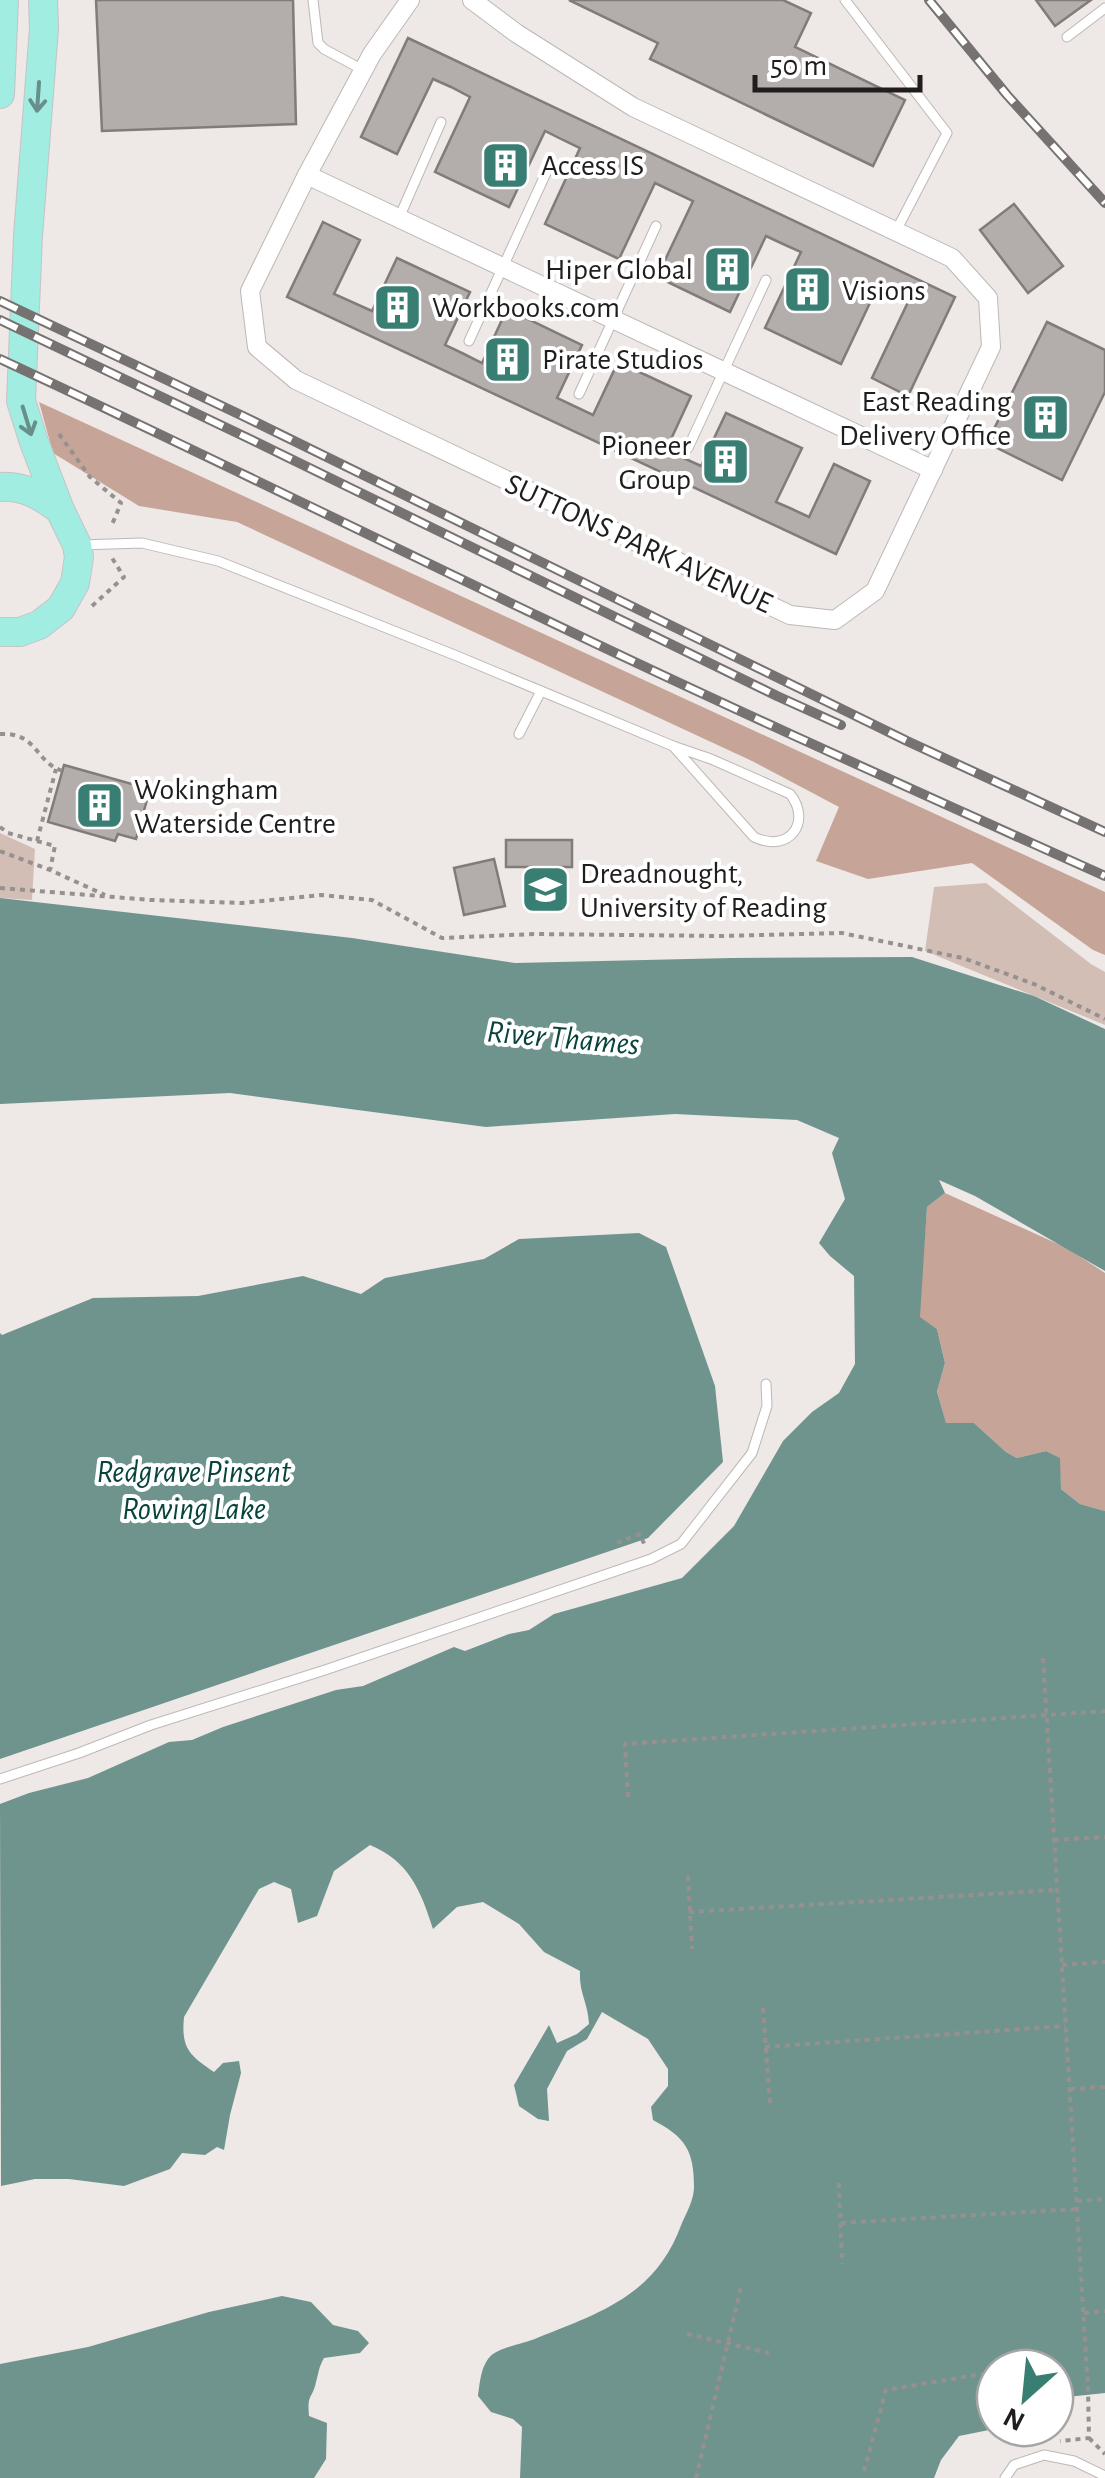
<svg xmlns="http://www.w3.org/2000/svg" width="1105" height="2478" font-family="'Alegreya Sans',sans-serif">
<rect width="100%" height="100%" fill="#eee8e6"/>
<g fill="#d3beb6">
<polygon points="0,833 35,849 32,900 0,898"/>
<polygon points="986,883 1091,964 1105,972 1105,1025 925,951 934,887"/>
</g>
<g fill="#c6a598">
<polygon points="39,402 1105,892 1105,955 1093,950 972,863 868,879 816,861 839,807 752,761 237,522 139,506 53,453"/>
<polygon points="945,1193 1067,1248 1105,1273 1105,1511 1080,1504 1061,1489 1059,1458 1046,1451 1017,1458 1006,1452 974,1423 946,1424 937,1390 945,1363 937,1329 919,1317 927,1207"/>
</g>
<g fill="#6f948d">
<path d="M0 898 352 938 515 963 732 958 912 957 1034 996 1105 1029V1271L975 1196 939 1180 945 1193 927 1207 920 1317 937 1329 945 1363 937 1391 946 1423H974L1006 1452 1017 1458 1046 1451 1060 1458 1061 1489 1080 1504 1105 1511V2393L1067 2397 1055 2405V2368H995V2428H999L959 2436 941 2460 934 2478H520L522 2427 513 2419 491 2412 478 2396C480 2382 481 2363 493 2354 502 2347 526 2343 537 2338 602 2312 656 2295 682 2223 687 2212 694 2199 694 2187 694 2150 685 2137 653 2120L651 2107 668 2086V2069L648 2039 602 2012 587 2039 567 2051 547 2089 549 2121 538 2119 519 2106 514 2085 549 2025 557 2043 577 2034 589 2024C588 2002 579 1994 580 1971L544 1952 519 1924 483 1902 457 1907 433 1929C421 1891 409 1861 370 1845L334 1871 317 1916 298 1923 291 1889 274 1882 259 1889 184 2017C181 2048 189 2055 214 2072L223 2063 239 2061 241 2073 230 2115 224 2150 217 2147 205 2155 182 2153 170 2169 124 2186 69 2179H35L1 2186 0 1804 29 1793 88 1778 169 1742 192 1740 223 1727 336 1690 363 1686 454 1647 465 1651 509 1634 529 1630 554 1614 682 1578 734 1526 783 1441 812 1412 839 1393 855 1364 854 1276 830 1256 819 1243 845 1199 832 1153 839 1138 797 1120 675 1114 486 1127 230 1093 0 1104Z"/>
<polygon points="639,1233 666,1247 715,1386 723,1462 648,1538 0,1759 0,1333 2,1335 93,1298 198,1296 303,1276 361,1294 385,1278 484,1259 519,1239"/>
<path d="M282 2296 311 2302 333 2325 358 2331 369 2343 360 2353 324 2358C318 2369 319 2372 316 2382 312 2400 307 2393 309 2416L327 2423 326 2459 314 2478H0V2364L88 2347 209 2312Z"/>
</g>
<g fill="#b3adab" stroke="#817c7a" stroke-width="2.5">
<polygon points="96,0 293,0 296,124 102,131"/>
<polygon points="569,0 783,0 811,13 795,47 905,100 873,166 650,59 658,43"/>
<polygon points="1036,0 1091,0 1055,26"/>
<polygon points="408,38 955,297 908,396 872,378 908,302 877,288 841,364 765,328 801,252 783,244 766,236 730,312 657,277 693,201 655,183 619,259 545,224 580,148 563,140 545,131 509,207 435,172 470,97 451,87 433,79 397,154 361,137"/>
<polygon points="1014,204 1063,266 1028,293 980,230"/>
<polygon points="323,222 360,240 334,294 372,311 397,258 470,292 445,345 464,354 482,363 507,309 582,345 557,398 593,415 618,362 691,396 666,450 701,466 726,413 802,448 776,502 792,509 809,517 834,464 870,481 836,554 287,297"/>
<polygon points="1047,322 1105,350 1105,392 1062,480 987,443"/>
<polygon points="64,765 150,789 136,839 118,834 115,841 48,822"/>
<rect x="506" y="840" width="66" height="27"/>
<polygon points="494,859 505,906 464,915 454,868"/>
</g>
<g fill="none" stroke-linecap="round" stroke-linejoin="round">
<defs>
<g id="service">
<polyline points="313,0 318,43 324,49 363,70"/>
<polyline points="845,0 947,133 896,231"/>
<polyline points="1067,37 1105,8"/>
<polyline points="399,218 441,122"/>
<polyline points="469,341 546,173"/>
<polyline points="579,394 656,226"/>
<polyline points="688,448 766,280"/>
<polyline points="80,545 142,543 218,561 457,656 673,746"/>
<polyline points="519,734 541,691"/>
<path d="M673 746 711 759 790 794C812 821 790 854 754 837Z"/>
<polyline points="0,1779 79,1753 151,1725 325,1670 651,1559 681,1544 752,1453 767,1406 766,1384"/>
<polyline points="1005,2478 1014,2465 1044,2455 1074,2461 1105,2476"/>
</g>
<g id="minor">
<polyline points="410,0 372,54 307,175 250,291 257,347 296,380 790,615 835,620 875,591 991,347 988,298 952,258 633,107 516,33 472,0"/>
<polyline points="307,175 933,470"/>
</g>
<g id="primary">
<polyline points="0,94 4,0"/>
<path d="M0 487C23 485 42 496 60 510"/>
<polyline points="0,632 20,632 39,625 61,608 75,583 79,557 77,545 60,510 34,442 21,401 28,236 44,28 43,0"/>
</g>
</defs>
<use href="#service" stroke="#bdb8b5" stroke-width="11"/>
<use href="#minor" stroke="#bdb8b5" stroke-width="20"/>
<use href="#primary" stroke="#c5c4c4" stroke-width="30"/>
<g stroke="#969190" stroke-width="4" stroke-dasharray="5 5" stroke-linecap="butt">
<polyline points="59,434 90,477 121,503 111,527"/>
<polyline points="92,606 124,577 112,558"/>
<path d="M0 734C38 732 35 763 63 771"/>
<polyline points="0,827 8,833 55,846 50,870"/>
<polyline points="37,841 56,769"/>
<polyline points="0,851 50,870 105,895"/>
<polyline points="0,888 151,900 241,903 321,895 372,900 442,938 534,934 719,936 842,933 963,958 1034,984 1105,1019"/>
<polyline points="617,1543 640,1534 645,1546"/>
<polyline points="1043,1658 1088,2389 1089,2438 1060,2441"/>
<polyline points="628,1797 625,1744 1105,1711"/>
<polyline points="1054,1840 1105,1837"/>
<polyline points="688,1876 692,1949"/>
<polyline points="689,1912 1057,1890"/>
<polyline points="1062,1965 1105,1962"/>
<polyline points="763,2008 770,2104"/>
<polyline points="765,2047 1065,2026"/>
<polyline points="1070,2089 1105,2087"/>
<polyline points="839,2183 842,2264"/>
<polyline points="1077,2201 1105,2199"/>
<polyline points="841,2223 1077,2209"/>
<polyline points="1084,2313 1105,2311"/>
<polyline points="687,2334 769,2353"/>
<polyline points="1022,2368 1024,2368"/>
<polyline points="1089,2438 1105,2454"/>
<polyline points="864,2471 886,2390 995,2372"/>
<polyline points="696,2478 742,2283"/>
</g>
<use href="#service" stroke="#fff" stroke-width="9"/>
<use href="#minor" stroke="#fff" stroke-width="18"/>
<use href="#primary" stroke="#a2ede1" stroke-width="28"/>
<defs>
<g id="rail">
<polyline points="929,0 1007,95 1105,203"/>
<polyline points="0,301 245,417 907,741 1105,832"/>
<polyline points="0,320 252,440 777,696 841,725"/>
<path d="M0 359C181 443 360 531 540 617 727 707 916 791 1105 876"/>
</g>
</defs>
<use href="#rail" stroke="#767271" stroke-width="10"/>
<use href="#rail" stroke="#fff" stroke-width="6" stroke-dasharray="19" stroke-linecap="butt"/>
</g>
<defs><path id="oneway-shaft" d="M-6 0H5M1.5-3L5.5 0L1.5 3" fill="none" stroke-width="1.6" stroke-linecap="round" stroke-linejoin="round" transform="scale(2.5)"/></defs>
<g stroke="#688f89">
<use href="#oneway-shaft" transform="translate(38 97) rotate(94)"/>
<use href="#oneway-shaft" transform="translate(27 421) rotate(73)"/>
</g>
<defs>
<symbol id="building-square" viewBox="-11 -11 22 22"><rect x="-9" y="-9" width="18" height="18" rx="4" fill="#397e73" stroke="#fff"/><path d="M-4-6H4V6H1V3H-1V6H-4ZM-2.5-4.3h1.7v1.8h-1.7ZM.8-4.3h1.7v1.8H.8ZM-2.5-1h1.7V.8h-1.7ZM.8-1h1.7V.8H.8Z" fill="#fff"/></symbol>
<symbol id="university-square" viewBox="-11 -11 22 22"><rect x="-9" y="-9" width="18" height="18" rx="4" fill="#397e73" stroke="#fff"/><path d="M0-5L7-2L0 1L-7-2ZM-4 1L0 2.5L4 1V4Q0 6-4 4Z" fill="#fff"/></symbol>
</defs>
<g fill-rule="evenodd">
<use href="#building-square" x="478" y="138" width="55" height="55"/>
<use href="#building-square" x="700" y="242" width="55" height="55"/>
<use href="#building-square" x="780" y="262" width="55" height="55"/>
<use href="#building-square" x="370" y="280" width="55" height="55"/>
<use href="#building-square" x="480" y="332" width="55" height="55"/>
<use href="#building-square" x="1018" y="390" width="55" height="55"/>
<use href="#building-square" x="698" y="434" width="55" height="55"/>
<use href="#building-square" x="72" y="778" width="55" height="55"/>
<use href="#university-square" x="518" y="862" width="55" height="55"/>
</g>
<g text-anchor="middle" stroke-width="8" stroke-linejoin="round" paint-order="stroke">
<g font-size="30" fill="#201d1d" stroke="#fff" text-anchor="start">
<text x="541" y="175">Access IS</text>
<text x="693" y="279" text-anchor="end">Hiper Global</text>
<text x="842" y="300">Visions</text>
<text x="432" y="317">Workbooks.com</text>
<text x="542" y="369">Pirate Studios</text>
<text x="1011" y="411" text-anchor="end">East Reading<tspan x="1011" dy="34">Delivery Office</tspan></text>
<text x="691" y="455" text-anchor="end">Pioneer<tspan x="691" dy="34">Group</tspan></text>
<text x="134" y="799">Wokingham<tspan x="134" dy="34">Waterside Centre</tspan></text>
<text x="580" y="883">Dreadnought,<tspan x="580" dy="34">University of Reading</tspan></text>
</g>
<g font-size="30" fill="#201d1d" stroke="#fff">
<text transform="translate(639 543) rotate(25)" y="10">SUTTONS PARK AVENUE</text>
</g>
<g font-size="32" font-style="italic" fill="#09443c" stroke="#fff">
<text transform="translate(563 1037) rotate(5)" y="11">River Thames</text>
<text x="194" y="1482">Redgrave Pinsent<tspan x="194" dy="37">Rowing Lake</tspan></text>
</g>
</g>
<g transform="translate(1025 2398) rotate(207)"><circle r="48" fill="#ffffff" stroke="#a6a5a5" stroke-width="2.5"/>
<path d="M0-8L18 38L0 25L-18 38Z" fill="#397e73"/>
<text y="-15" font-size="28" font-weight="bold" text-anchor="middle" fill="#201d1d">N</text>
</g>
<path d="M755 75v15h165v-15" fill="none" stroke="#201d1d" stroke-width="5"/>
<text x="770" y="75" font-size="30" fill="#201d1d" stroke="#ffffff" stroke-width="8" paint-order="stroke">50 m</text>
</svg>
